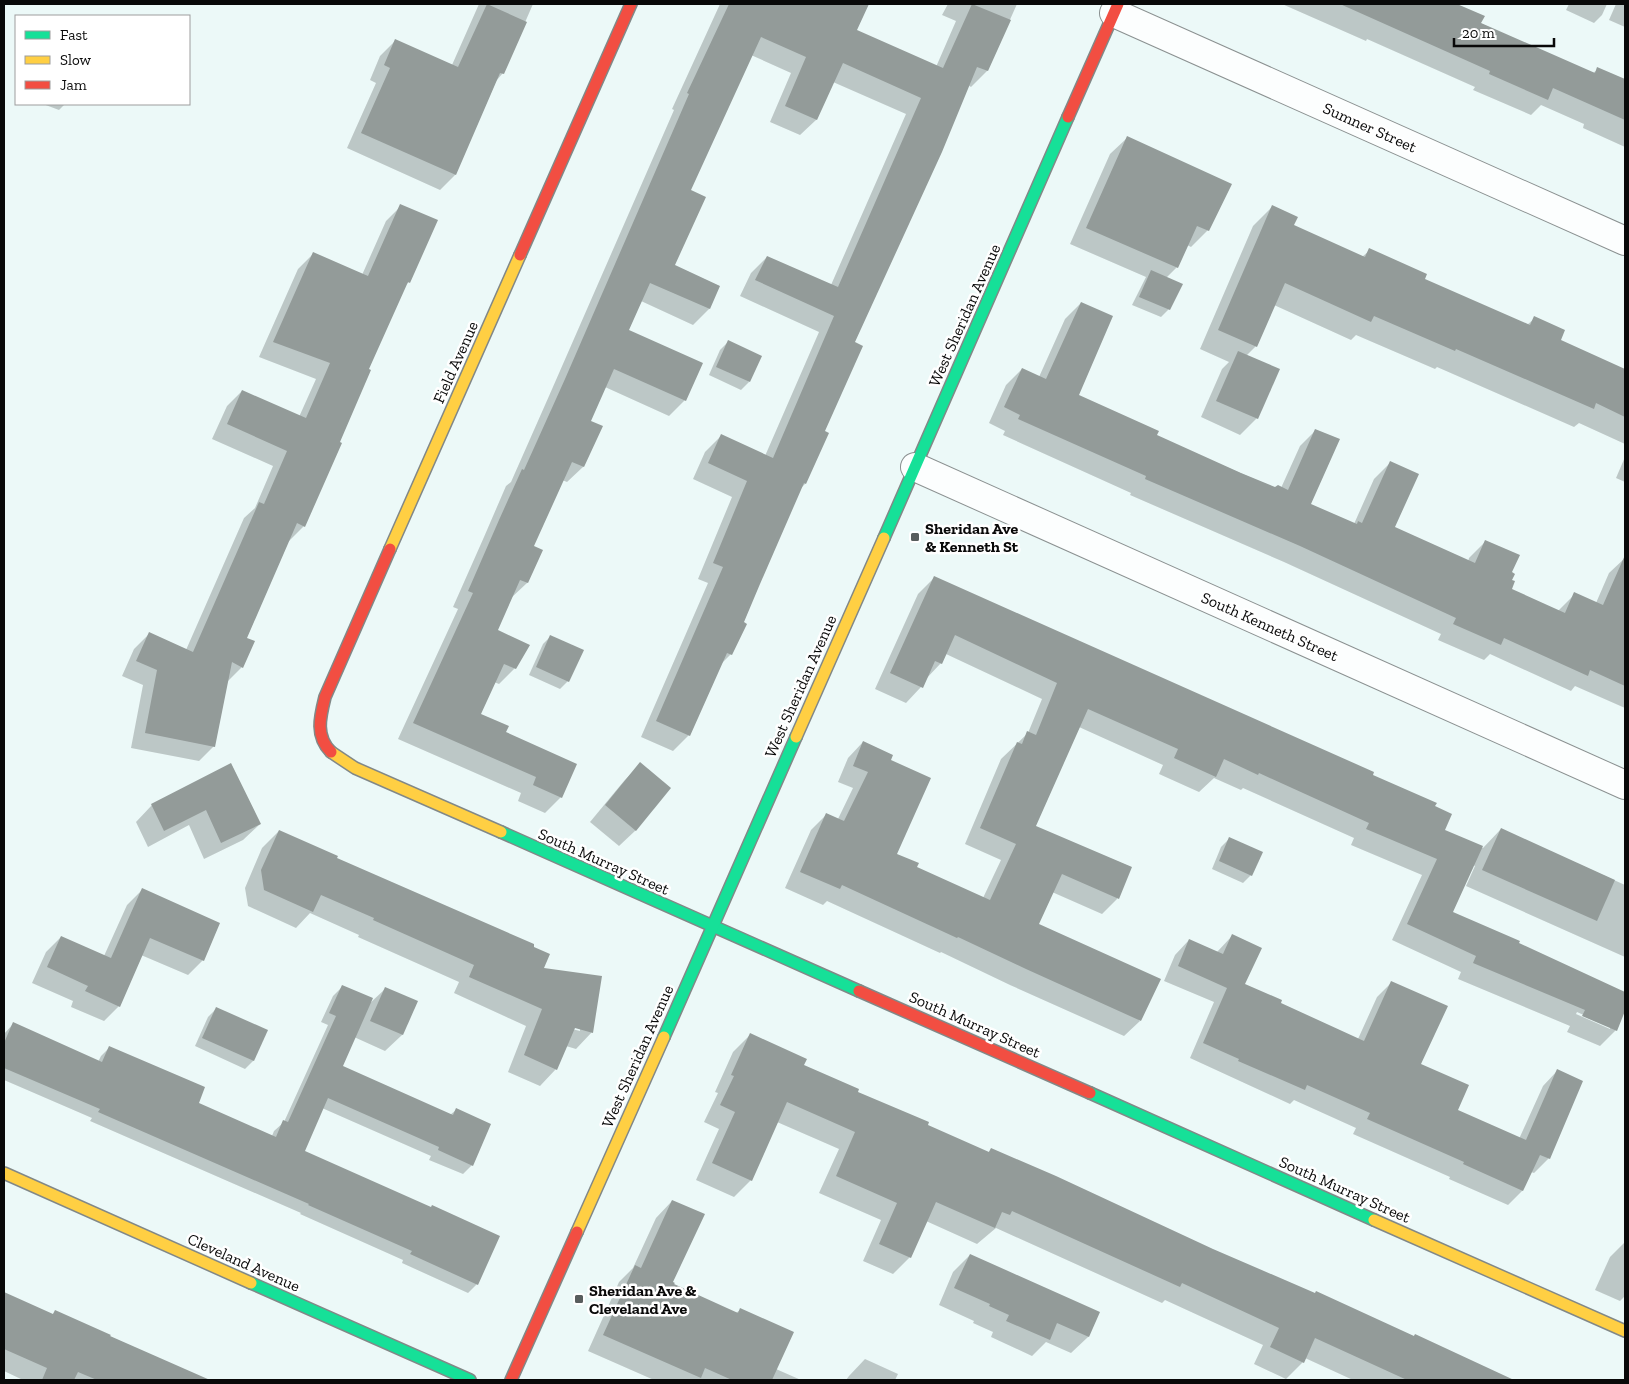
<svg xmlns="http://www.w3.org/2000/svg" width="1629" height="1384" font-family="'Zilla Slab',serif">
<rect width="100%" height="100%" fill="#ecf9f8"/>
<g fill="#0003" fill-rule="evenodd">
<polygon points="479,4 533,4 503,73 496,81 455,175 440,190 347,148 376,83 370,80 380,56 395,41 452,65"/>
<polygon points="720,4 868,4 856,31 936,67 956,21 942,15 948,4 1017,4 987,71 971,87 968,85 854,343 823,432 827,434 805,484 800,489 759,583 731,654 720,665 689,735 673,751 641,737 708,583 698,579 732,497 693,479 705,452 721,436 765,456 819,332 740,296 751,273 767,257 831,285 906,114 833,82 816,120 800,135 770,122 791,73 751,55 689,191 674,266 719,286 709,309 693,325 641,301 628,331 685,400 669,416 605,387 589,421 583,467 567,482 562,480 532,546 527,583 511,598 496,631 515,668 499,684 494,682 480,714 505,733 561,797 545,813 518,801 521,793 398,739 458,609 453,607 484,537 506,486 511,482 549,396 674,110 672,109"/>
<polygon points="1282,4 1454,4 1483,16 1480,23 1592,74 1598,69 1625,86 1625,147 1583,128 1584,124 1541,105 1531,115 1473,90 1475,87 1367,39 1366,41"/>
<polygon points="1569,4 1607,4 1602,15 1594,23 1566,10"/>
<polygon points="1616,4 1625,4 1625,27 1609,20"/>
<polygon points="43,104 65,104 59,110"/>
<polygon points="1127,138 1208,230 1191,247 1187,245 1177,267 1166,278 1169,309 1161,317 1132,305 1146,277 1070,244 1110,154"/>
<polygon points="401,206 409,282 404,286 367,370 304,526 288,542 246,639 242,667 226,683 214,746 199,761 131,748 143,685 122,676 134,649 149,634 186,650 244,518 255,508 273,466 212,439 227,406 242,391 299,417 316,379 259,357 298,269 313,254 362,275 386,221"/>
<polygon points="1272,207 1292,226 1362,257 1370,250 1423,280 1527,325 1535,318 1559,341 1625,371 1625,444 1579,423 1574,427 1437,367 1435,369 1356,335 1351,340 1274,305 1256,346 1246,356 1257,418 1240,435 1201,417 1222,369 1229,362 1200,349 1253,226"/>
<polygon points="1081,303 1077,396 1155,436 1275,488 1281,488 1300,446 1316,430 1309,504 1354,524 1374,479 1390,463 1394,528 1468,562 1469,558 1485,542 1510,573 1510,590 1558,611 1575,594 1596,603 1609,573 1625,558 1625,708 1575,686 1571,691 1490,654 1484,660 1438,640 1441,634 1284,562 1130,495 1131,493 1003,435 1005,431 989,423 1006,385 1022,369 1039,377 1065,319"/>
<polygon points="728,342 749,382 741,390 709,375 720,350"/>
<polygon points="1625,457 1625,482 1616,478"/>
<path d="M934 578 1371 776 1434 807 1443 831 1483 848 1501 829 1625 885V957L1466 886 1475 866 1473 865 1451 913 1625 993V1008L1616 1030 1600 1046 1567 1032 1570 1026 1458 979 1461 972 1392 940 1422 875 1351 845 1354 838 1243 788 1241 790 1214 778 1199 792 1159 774 1163 765 1079 727 1034 827 1131 867 1117 899 1102 914 1052 892 1037 925 1140 1021 1124 1036 1010 985 941 952 940 953 827 901 823 905 785 888 811 830 827 814 838 819 853 788 838 782 848 758 863 742 889 761 896 854 915 868 983 898 1001 860 965 844 1001 759 1028 733 1042 699 946 654 941 663 925 680 921 687 906 703 875 689 918 594ZM1577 1012 1610 1027V1029L1576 1014Z"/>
<polygon points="551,636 568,681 560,689 529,675 543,644"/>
<polygon points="231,764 260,824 243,840 204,859 189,825 148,847 136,822 152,805"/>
<polygon points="640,764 636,830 619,846 590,822 624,781"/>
<path d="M279 831 336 859 542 969 592 1032 576 1049 566 1046 556 1069 540 1086 508 1072 526 1026 454 993 459 982 358 937 359 935 310 913 296 928 248 906 245 888 262 848ZM569 1026 580 1028V1031L568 1028Z"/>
<polygon points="1229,839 1251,875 1243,883 1212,869 1221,847"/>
<polygon points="142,890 203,960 188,975 141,955 119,1006 104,1021 71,1007 73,1001 32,983 46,952 61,937 104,956 127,905"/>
<polygon points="1232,936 1244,985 1279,1004 1358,1039 1377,997 1391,983 1420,1064 1456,1110 1519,1139 1543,1086 1557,1071 1549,1158 1534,1173 1531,1172 1522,1191 1508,1205 1449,1179 1450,1177 1353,1134 1356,1128 1294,1100 1290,1104 1190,1058 1214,1002 1164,981 1175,955 1189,940 1217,952"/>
<polygon points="342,987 368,1005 385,989 417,1002 402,1035 385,1051 354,1037 342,1067 450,1115 456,1110 472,1165 463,1174 429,1160 431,1156 322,1108 303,1152 477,1284 468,1293 402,1263 403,1260 300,1214 301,1213 90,1121 92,1118 4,1080 4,1034 13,1024 98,1062 101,1056 110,1047 197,1103 272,1136 274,1131 284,1122 328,1025 321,1022 333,996"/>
<polygon points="216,1009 266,1031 253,1061 245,1069 195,1046 208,1017"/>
<polygon points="750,1035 802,1066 926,1125 988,1153 991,1149 1213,1250 1413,1337 1415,1335 1511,1380 1353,1380 1305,1358 1303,1362 1286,1379 1254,1364 1263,1345 1165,1300 1162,1303 996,1228 977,1244 926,1221 910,1257 893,1274 863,1261 881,1220 819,1193 839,1149 777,1122 751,1180 734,1197 696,1180 719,1129 704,1122 718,1093 715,1092 733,1052"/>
<polygon points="672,1201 672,1285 736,1313 740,1310 776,1369 801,1380 654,1380 588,1351 619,1282 633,1268 656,1218"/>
<polygon points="1625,1242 1625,1296 1620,1301 1595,1290 1610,1257"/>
<polygon points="970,1255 1098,1313 1088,1337 1071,1353 1046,1342 1032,1356 991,1337 993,1332 973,1323 974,1321 939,1305 953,1272"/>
<polygon points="4,1294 52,1315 55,1312 196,1375 194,1380 23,1380 4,1371"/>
<polygon points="865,1359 898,1374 895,1380 846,1380 849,1376"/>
</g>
<g fill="#939b99">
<polygon points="487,4 527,22 504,74 500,73 456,175 361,133 390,68 384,65 395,39 458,67"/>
<polygon points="729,4 869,4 857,30 943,68 972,4 1011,20 988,71 977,67 942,152 855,342 863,346 825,431 829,433 806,484 804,483 760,584 744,622 747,624 732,655 727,653 690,736 656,721 723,567 713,563 747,481 708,463 721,434 773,458 834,316 755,280 767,256 838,287 921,98 843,63 817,120 785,106 806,57 761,37 691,190 706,197 675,265 720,286 710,309 650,283 629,330 703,363 686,401 614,369 591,421 603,426 584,467 572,462 534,546 543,550 528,583 520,580 498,630 530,645 516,669 504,664 481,714 509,726 506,732 577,764 562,798 533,785 536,777 413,723 473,593 468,591 499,520 522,469 524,470 565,379 689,94 687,93"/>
<polygon points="1340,4 1457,4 1485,16 1481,23 1595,73 1597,67 1625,79 1625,120 1553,88 1548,100 1489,74 1490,71"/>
<polygon points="1127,136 1232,184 1209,231 1197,226 1178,268 1086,228"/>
<polygon points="400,204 438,220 410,283 408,282 369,369 371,370 340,442 342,443 305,527 297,523 247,638 255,641 243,668 232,662 215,747 145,733 157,670 136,661 149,632 193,652 259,502 264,504 287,451 227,424 242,390 306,418 330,363 273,342 313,252 368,276"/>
<polygon points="1272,205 1298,217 1294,225 1365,257 1369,248 1427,274 1425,279 1530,325 1534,316 1565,330 1561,340 1625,369 1625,417 1596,403 1594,409 1456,349 1455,351 1374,316 1371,322 1285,283 1257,347 1218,330"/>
<polygon points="1151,270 1183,284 1170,310 1139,297"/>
<polygon points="1081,302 1113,316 1079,395 1159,431 1157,435 1241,473 1275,487 1278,485 1288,490 1315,429 1340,439 1311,504 1357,524 1358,521 1362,523 1390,461 1419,474 1395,527 1475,563 1485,540 1520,555 1512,572 1515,574 1512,580 1515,581 1512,589 1565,613 1574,592 1603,605 1625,555 1625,686 1590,670 1588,676 1504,638 1501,645 1453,624 1456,618 1300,546 1145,479 1146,476 1018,419 1020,415 1004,407 1022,368 1046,379"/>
<polygon points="728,340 762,356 750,382 716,367"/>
<polygon points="1238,351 1280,369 1258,419 1216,401"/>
<polygon points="934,576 1374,772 1373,775 1437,803 1435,806 1452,814 1445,830 1483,846 1453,912 1520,941 1519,943 1625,992 1625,1011 1617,1031 1582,1016 1585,1010 1473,963 1476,956 1407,924 1437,859 1366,829 1369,823 1259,773 1258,775 1224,759 1216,777 1174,758 1178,749 1088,709 1036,826 1132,867 1119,899 1062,874 1039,924 1161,979 1141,1021 1026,969 958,937 957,938 842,885 840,889 800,872 826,813 844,821 868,772 853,766 863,741 893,755 891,760 931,778 897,854 919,863 917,867 990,900 1016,844 980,828 1017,742 1022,744 1027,731 1036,735 1057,683 955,635 942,664 935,661 923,688 890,673"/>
<polygon points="550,635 584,650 569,682 536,667"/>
<polygon points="640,762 671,788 636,831 605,805"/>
<polygon points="231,763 261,824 221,843 206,810 164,831 151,804"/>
<polygon points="1501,828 1615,880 1597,921 1482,870"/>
<polygon points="279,830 338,856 337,858 534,944 534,947 550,954 544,968 602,976 593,1033 575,1028 557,1070 524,1055 542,1009 469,977 474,965 373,920 374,918 321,895 313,912 264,890 261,870"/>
<polygon points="1229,837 1263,852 1252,876 1219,861"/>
<polygon points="142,888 220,923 204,961 150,938 120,1007 85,991 88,986 47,967 61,936 111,958"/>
<polygon points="1232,934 1262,948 1245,984 1282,1000 1281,1003 1364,1041 1391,981 1448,1006 1421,1064 1469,1085 1458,1110 1526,1140 1557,1069 1583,1081 1550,1159 1540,1155 1523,1191 1463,1164 1464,1162 1367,1119 1370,1113 1307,1085 1305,1090 1238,1061 1239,1059 1203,1043 1227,988 1178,966 1189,939 1223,954"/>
<polygon points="342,985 373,998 343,1066 453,1115 456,1108 491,1124 473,1166 438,1150 439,1147 328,1098 305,1151 431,1207 432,1205 500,1236 478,1285 410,1254 412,1251 308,1205 309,1204 98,1112 100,1109 4,1068 4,1043 13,1022 102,1062 109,1046 205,1087 199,1103 276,1137 283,1120 288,1122 336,1016 329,1013"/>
<polygon points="385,987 418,1001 403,1035 370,1021"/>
<polygon points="216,1007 268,1030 254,1061 202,1038"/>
<polygon points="750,1033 807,1059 804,1065 859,1089 858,1092 929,1122 928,1125 989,1152 991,1148 1056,1176 1213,1249 1315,1293 1316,1291 1414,1336 1415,1334 1514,1380 1407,1380 1315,1338 1304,1363 1270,1347 1279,1328 1182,1283 1180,1287 1012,1211 1010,1215 1002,1212 995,1228 936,1202 911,1258 879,1244 897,1203 836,1176 855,1132 787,1102 752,1181 712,1163 735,1112 720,1105 734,1076 731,1075"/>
<polygon points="672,1200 705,1214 673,1282 675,1283 674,1284 738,1313 740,1308 794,1332 772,1380 732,1380 705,1368 701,1378 603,1335 635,1265 641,1268"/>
<polygon points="970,1254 1100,1312 1089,1337 1057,1323 1050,1340 1006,1321 1009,1315 989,1306 990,1304 954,1288"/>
<polygon points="4,1292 53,1314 55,1310 111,1335 110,1336 210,1380 97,1380 78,1372 74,1380 42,1380 47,1368 4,1349"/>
</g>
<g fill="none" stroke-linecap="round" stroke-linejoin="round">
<defs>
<g id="street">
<polyline points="1114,13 1625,241"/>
<polyline points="915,467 1625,785"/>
</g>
<g id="fast">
<polyline points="884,538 1068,117"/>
<polyline points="501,832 859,991"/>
<polyline points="664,1037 796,737"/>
<polyline points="1090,1093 1374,1220"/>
<polyline points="251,1283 470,1380"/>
</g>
<g id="slow">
<polyline points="390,549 520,255"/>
<polyline points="796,737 884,538"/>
<polyline points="331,752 355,768 501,832"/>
<polyline points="4,1173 251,1283"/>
<polyline points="1374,1220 1625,1331"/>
<polyline points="577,1232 664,1037"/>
</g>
<g id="jam">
<polyline points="1068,117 1118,4"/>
<polyline points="520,255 631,4"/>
<path d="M331 752C315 736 320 717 325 697L390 549"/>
<polyline points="859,991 1090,1093"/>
<polyline points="511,1380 577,1232"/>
</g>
</defs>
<use href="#street" stroke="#8b9191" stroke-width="30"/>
<use href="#fast" stroke="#828887" stroke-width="14"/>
<use href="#slow" stroke="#828887" stroke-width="14"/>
<use href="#jam" stroke="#828887" stroke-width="14"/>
<use href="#street" stroke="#fcfefe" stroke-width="28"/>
<use href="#fast" stroke="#16e098" stroke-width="11"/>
<use href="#slow" stroke="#ffcf43" stroke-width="11"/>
<use href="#jam" stroke="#f24e42" stroke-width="11"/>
</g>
<g fill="#585d5d" stroke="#fff" stroke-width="2">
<rect x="910" y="532" width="10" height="10" rx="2.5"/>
<rect x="574" y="1294" width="10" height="10" rx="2.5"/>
</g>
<g text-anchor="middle" stroke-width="5" stroke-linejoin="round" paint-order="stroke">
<g font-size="16" fill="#090909" stroke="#fff">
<text transform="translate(1370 127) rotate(24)" y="6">Sumner Street</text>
<text transform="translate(964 315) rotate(-66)" y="6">West Sheridan Avenue</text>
<text transform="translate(455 362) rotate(-66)" y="6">Field Avenue</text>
<text transform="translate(1270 626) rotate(24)" y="6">South Kenneth Street</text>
<text transform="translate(800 686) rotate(-66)" y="6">West Sheridan Avenue</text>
<text transform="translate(604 861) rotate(24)" y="6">South Murray Street</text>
<text transform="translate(975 1024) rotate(24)" y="6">South Murray Street</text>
<text transform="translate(637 1056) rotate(-66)" y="6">West Sheridan Avenue</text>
<text transform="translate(1345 1189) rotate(24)" y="6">South Murray Street</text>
<text transform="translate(244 1262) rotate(24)" y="6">Cleveland Avenue</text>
</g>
<g font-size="16" font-weight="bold" fill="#090909" stroke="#fff" text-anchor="start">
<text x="925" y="534">Sheridan Ave<tspan x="925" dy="18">&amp; Kenneth St</tspan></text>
<text x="589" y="1296">Sheridan Ave &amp;<tspan x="589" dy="18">Cleveland Ave</tspan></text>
</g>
</g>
<rect width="1629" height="1384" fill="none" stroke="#090909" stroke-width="10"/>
<rect x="15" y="15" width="175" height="90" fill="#ffffff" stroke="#9d9d9d"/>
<rect x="25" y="31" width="25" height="8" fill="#16e098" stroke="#9d9d9d"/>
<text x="60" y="40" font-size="15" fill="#090909">Fast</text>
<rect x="25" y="56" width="25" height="8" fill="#ffcf43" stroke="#9d9d9d"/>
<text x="60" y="65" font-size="15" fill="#090909">Slow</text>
<rect x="25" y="81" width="25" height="8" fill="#f24e42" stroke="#9d9d9d"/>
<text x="60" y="90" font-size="15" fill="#090909">Jam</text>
<path d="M1454 38v8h100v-8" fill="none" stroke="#090909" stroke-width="2.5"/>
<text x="1462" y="38" font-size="15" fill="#090909" stroke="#ffffff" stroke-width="4" paint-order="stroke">20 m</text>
</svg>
